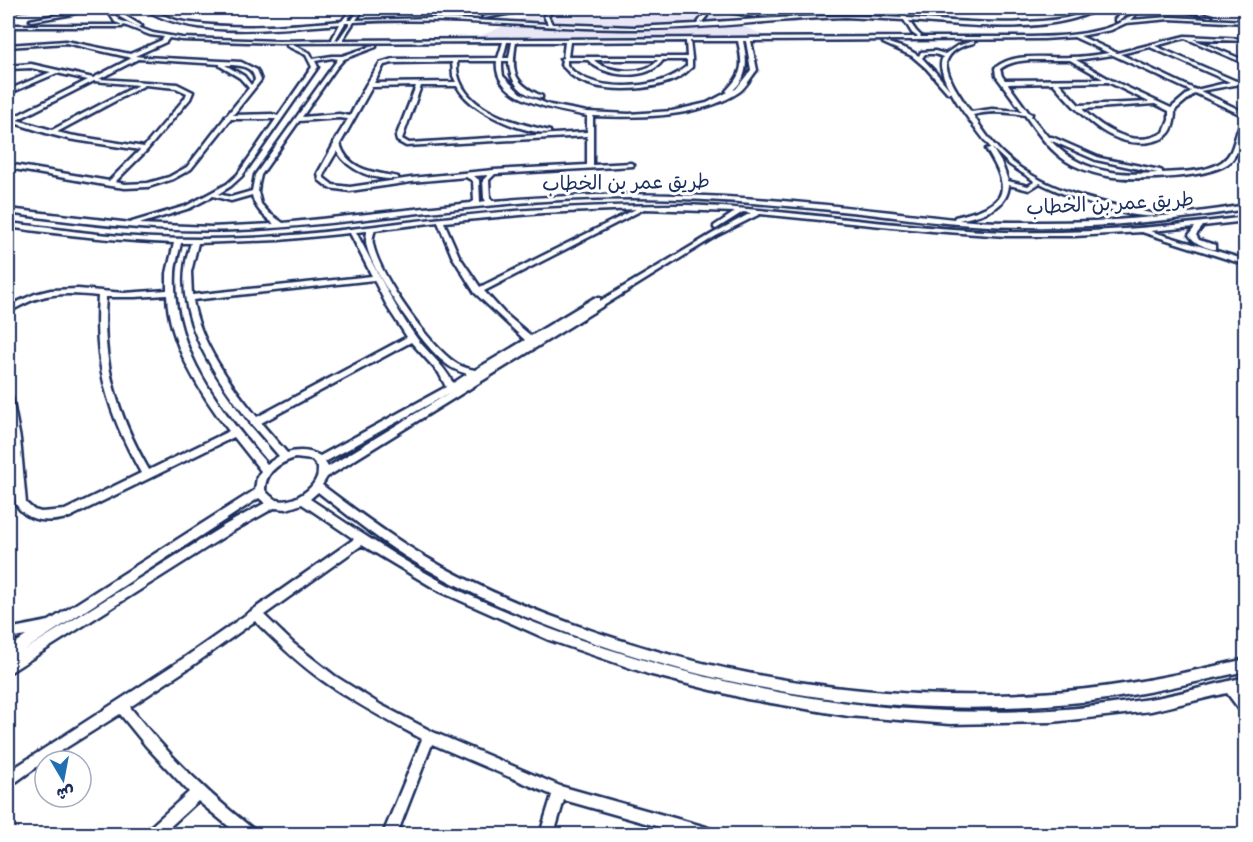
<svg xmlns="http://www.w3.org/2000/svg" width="1253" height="842" font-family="'Indie Flower','Playpen Sans Arabic',sans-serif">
<rect width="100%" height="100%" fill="#fff"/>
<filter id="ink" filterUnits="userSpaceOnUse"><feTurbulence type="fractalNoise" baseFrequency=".0167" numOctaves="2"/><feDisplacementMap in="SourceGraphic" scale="12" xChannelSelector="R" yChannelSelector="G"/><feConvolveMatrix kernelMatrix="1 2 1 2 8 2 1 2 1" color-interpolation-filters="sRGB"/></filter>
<g filter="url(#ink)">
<polygon fill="#e9e7f6" points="546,8 703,8 770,38 471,40"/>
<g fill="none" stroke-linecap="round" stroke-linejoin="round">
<defs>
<g id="minor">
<polygon points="30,8 28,9 8,11 8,9"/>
<polygon points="85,8 90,8 68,15 32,21 30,20 67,13"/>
<path d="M106 8H110L119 20 153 33 182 38 278 41 333 40 332 39 340 24C285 28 191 41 144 8 151 7 158 13 165 16 173 20 183 22 192 23 242 30 293 25 342 21L352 8H356L347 20H352L360 8H364L356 20 435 18 548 24 544 16 551 8H555L548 16 552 24 634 27 697 24 703 16 702 13 694 8H698L706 12 707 16 701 23C769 18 834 13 902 18L896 8H900L907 18C952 21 997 25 1042 21 1052 20 1064 19 1074 16 1083 13 1091 7 1100 8 1051 36 964 25 909 21L916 31 921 36 920 37C949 37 978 37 1007 37 1041 37 1091 38 1121 22 1128 19 1133 14 1138 8H1142L1130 20 1170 17 1246 21V23L1170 19 1126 23 1111 30 1080 36 1117 53 1185 36 1246 39V41L1193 39 1246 61V64L1185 38 1155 46 1236 81 1246 80V83L1200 91 1246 113C1246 127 1241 150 1231 161 1213 179 1138 180 1113 177 1099 175 1086 171 1073 165 1052 154 1038 134 1025 115 1008 112 990 110 973 115 981 128 990 141 1001 152 1042 192 1102 203 1155 214V216C1123 218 1070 198 1040 183L1029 190 1009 185C1007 211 979 215 959 220 981 222 1004 222 1027 222 1100 223 1173 217 1246 205V209C1155 224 1063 231 972 225 934 223 897 217 860 213 783 205 707 198 630 198 550 198 472 207 393 216 341 222 290 228 238 230 161 233 84 224 8 213V209L131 223 132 222 186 206 227 184 238 174 276 119H231L191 169 173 179 148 187 125 188 110 186 8 168V164L109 181 140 150 68 139 49 134 8 121V117L12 118 88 80 57 73 8 94V90L51 72 31 68 8 69V66L31 64 93 78 132 58 66 43 8 47V45L66 41 130 54 162 40 164 37 150 35 124 25 122 27H8V25H123L115 22ZM845 17 904 20 912 33 918 37 342 40 354 22C447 16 539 29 632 29 703 30 774 19 845 17ZM345 23H350L339 39 340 40H335ZM1074 37 1109 53C1096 55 1083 57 1070 57 1046 59 1015 51 995 68L996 76 1022 111 992 109 971 112 968 108C959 94 948 80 946 63 950 50 961 46 974 43V41L957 46 945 54 935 51 921 52 919 56 907 49 885 42 883 43 912 56 926 68 948 93 951 91 950 90 936 73 922 58 925 54H935L943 57C941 61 940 65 942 71 948 94 975 128 991 148L986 149C1015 195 1004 205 955 217L954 219C862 209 769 197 676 195 615 193 554 196 493 201L490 198 489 180 495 174 633 166 634 165 631 163 593 165V116C638 118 700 118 739 92 746 87 751 77 757 70L751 41 1044 39ZM169 38 182 40 278 43 503 42 498 58 393 59 380 63 366 85 350 116 339 114 302 117 336 68 344 59 376 47V45L342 56H332L313 59 310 53 291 44H287V46L306 55 312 67 278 116 272 114 233 115 261 80 257 70 241 62 144 57 135 56 166 42ZM686 41 687 57H568L570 42ZM690 41H738C743 65 744 73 726 91L728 92 707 103 672 111 629 114 587 112 550 105 520 93 503 76 502 68V61H509C509 81 521 96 542 98V96C513 83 511 72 516 42H565L563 58 560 59 562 60 561 65C565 68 568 72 571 75 597 95 654 92 681 76 685 74 688 70 692 67V58ZM743 41H746L751 70 736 89 733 90C749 76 747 60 743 41ZM507 42H512L509 58H503ZM1150 47 1230 82 1196 90 1120 54ZM1113 55 1191 91 1171 108 1111 80 1076 60ZM332 58 338 59 255 175 252 191 231 197 218 194 231 186 242 176 318 67 315 61ZM138 59 220 64V66L240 78 249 88 227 115 225 116V118L187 167 169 177 148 183 125 184 115 182 147 150 190 99 193 92 177 84 99 79ZM567 60H588C604 78 650 81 663 60H687V66C684 68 680 72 676 74 651 89 602 91 577 74 573 72 570 68 567 65ZM594 60H658C647 76 606 73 594 60ZM1030 60H1070L1103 79 1005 80 1002 76 1000 69C1009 62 1019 61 1030 60ZM457 61H497C492 101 558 110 587 116V132L409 143 402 139 421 86H457C470 112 522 133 550 133V131C519 124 467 112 458 75 457 71 457 66 457 61ZM452 62 453 76 456 82 374 83 384 65 393 63ZM225 65C238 65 253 65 255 80L251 85 244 76ZM94 81 138 85 52 130 17 120ZM1108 82 1149 102 1079 105 1059 83ZM1053 83C1079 113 1113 154 1158 140 1172 136 1175 124 1175 110L1195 93 1244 116C1237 127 1236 140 1231 151 1220 174 1183 171 1162 173V171L1160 170 1100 158 1052 137H1048L1031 116 1032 114 1029 113 1008 84ZM145 85 176 88 187 93 185 98 144 147 69 135 57 132ZM416 86 396 137 397 141 406 146 587 136V165L494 170 411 178 350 187 333 185 324 178V173L337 151C349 172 375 180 398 179V177C374 172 348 171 340 144L372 87ZM1155 104 1169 111V120L1164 132C1135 150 1103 129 1082 109ZM339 118 348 119 334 142V144L318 173 319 180 329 188 350 191 411 182 466 177 473 181 474 201 471 203 283 223 269 213 261 204 258 192 259 184 261 175 299 121ZM1050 140 1096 160 1158 173C1117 176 1079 172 1050 140ZM992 148 1010 165 1033 180 1034 182 1028 186 1008 181 1002 164ZM488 175 483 180 484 198 486 201 480 202 479 180 474 176ZM252 195C255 209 264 216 274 224L211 227 139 224 190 208 213 196 231 201Z"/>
<polygon points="114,8 118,8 122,14 142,26 138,27 118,16"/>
<polygon points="237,8 258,8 256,9 239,9"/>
<polygon points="533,8 540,8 484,18 482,17"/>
<polygon points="711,8 717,8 758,16 756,17"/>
<polygon points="1129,8 1133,8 1119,21 1115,21 1115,19"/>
<polygon points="1175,8 1180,8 1212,16 1210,17"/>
<path d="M688 205C794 210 899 228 1005 232 1086 234 1166 227 1246 217V221L1203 226 1196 235 1199 240 1215 245V249H1212C1202 246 1195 243 1189 235L1195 227 1150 231 1246 260V265L1142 232 1075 236H1006L932 231 760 214 716 236 327 477 322 485C355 510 387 534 422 555 477 588 536 612 596 632 754 686 921 707 1087 689 1141 683 1193 671 1246 659V671C1194 682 1143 695 1091 701 922 720 753 698 592 642 532 621 473 596 418 564 382 543 350 517 318 492L310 499C355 529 400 560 448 585 497 609 548 629 599 646 744 694 898 719 1051 710 1083 708 1117 704 1149 699 1181 694 1214 684 1246 677V689L1239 690 1246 698V715L1242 713 1227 693 1151 711 1052 722 950 724 848 716 747 699 648 674 549 640 439 591 362 545 264 615 294 644 335 676 381 705 433 732 560 786 706 827 711 829 713 834H684L564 800 554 834H540L552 795 432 744 397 834H383L422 739C390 722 359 705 329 685 302 667 278 644 255 621L192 666 130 707C166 753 207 793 253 829L255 834H238L198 801 162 834H146L148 829 189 792 146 746 120 714 45 761 13 784 8 785V772L184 658 354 539 302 504 287 509 274 508 233 531 12 671 8 673V661L11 659H8V648L26 636 8 639V629L49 621 255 490 257 477 261 471 234 437 70 517C50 523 27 523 16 504L8 421V394L11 395 12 397 20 439 26 503 34 510 41 512 65 510 141 473C108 414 93 364 98 296 79 294 58 292 39 298 28 301 19 307 8 312V306L35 294 51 290 78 289 124 293 167 290V273L174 243C119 241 63 235 8 227V223C38 226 68 231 98 234 148 239 198 240 248 238 316 235 384 224 452 217 531 208 609 205 688 205ZM636 209 480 287 459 256 444 222 543 213ZM644 209 735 212 714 226V228L716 229 743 212 751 213 712 234 600 301V298H594L531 336 504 313 484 291ZM438 222 452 256 475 293 525 340 475 370C469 369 462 367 457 364 430 347 379 275 373 244 372 239 373 235 375 230ZM367 231C367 234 366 237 366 240 366 266 422 344 443 361 450 368 458 371 467 374L453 383C442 362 425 351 413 333 391 301 374 266 356 232ZM350 233 372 276 192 295 191 272 198 243 279 240ZM181 243H191C167 309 212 372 250 422L251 425 253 426 279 456 267 464C221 411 171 348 175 274 175 264 179 253 181 243ZM374 280 388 308 407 337 257 417C231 385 199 342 193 300ZM167 295C168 342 201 395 229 431L149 470C117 414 101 362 106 297H135ZM411 342 439 373 446 387 320 456C310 450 297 450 287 453L261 423ZM451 392 328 467 325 462ZM295 458 312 460 318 467C318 467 318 476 317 477 312 491 291 504 277 500 272 498 268 494 265 490 265 472 279 463 295 458ZM259 498 265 503 225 525 23 651Z"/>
</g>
</defs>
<use href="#minor" stroke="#1b2f5e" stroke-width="5"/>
<use href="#minor" fill="#fff" fill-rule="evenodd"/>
</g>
</g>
<g text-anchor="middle" stroke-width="6" stroke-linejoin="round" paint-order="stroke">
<g font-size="20" fill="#1b2f5e" stroke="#fff">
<text transform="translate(626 182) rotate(-1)" y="7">طريق عمر بن الخطاب</text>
<text transform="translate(1110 203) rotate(-3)" y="7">طريق عمر بن الخطاب</text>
</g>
</g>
<rect width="1253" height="842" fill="none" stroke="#fff" stroke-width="30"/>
<rect x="15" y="15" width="1223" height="812" fill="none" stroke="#1b2f5e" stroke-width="2" filter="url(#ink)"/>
<g transform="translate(63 779) rotate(170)"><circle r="28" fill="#ffffff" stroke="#a4acbf" stroke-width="1.5"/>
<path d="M0-4.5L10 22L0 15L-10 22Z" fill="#1f6fb2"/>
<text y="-9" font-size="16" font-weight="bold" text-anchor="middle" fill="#1b2f5e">ش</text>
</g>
</svg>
